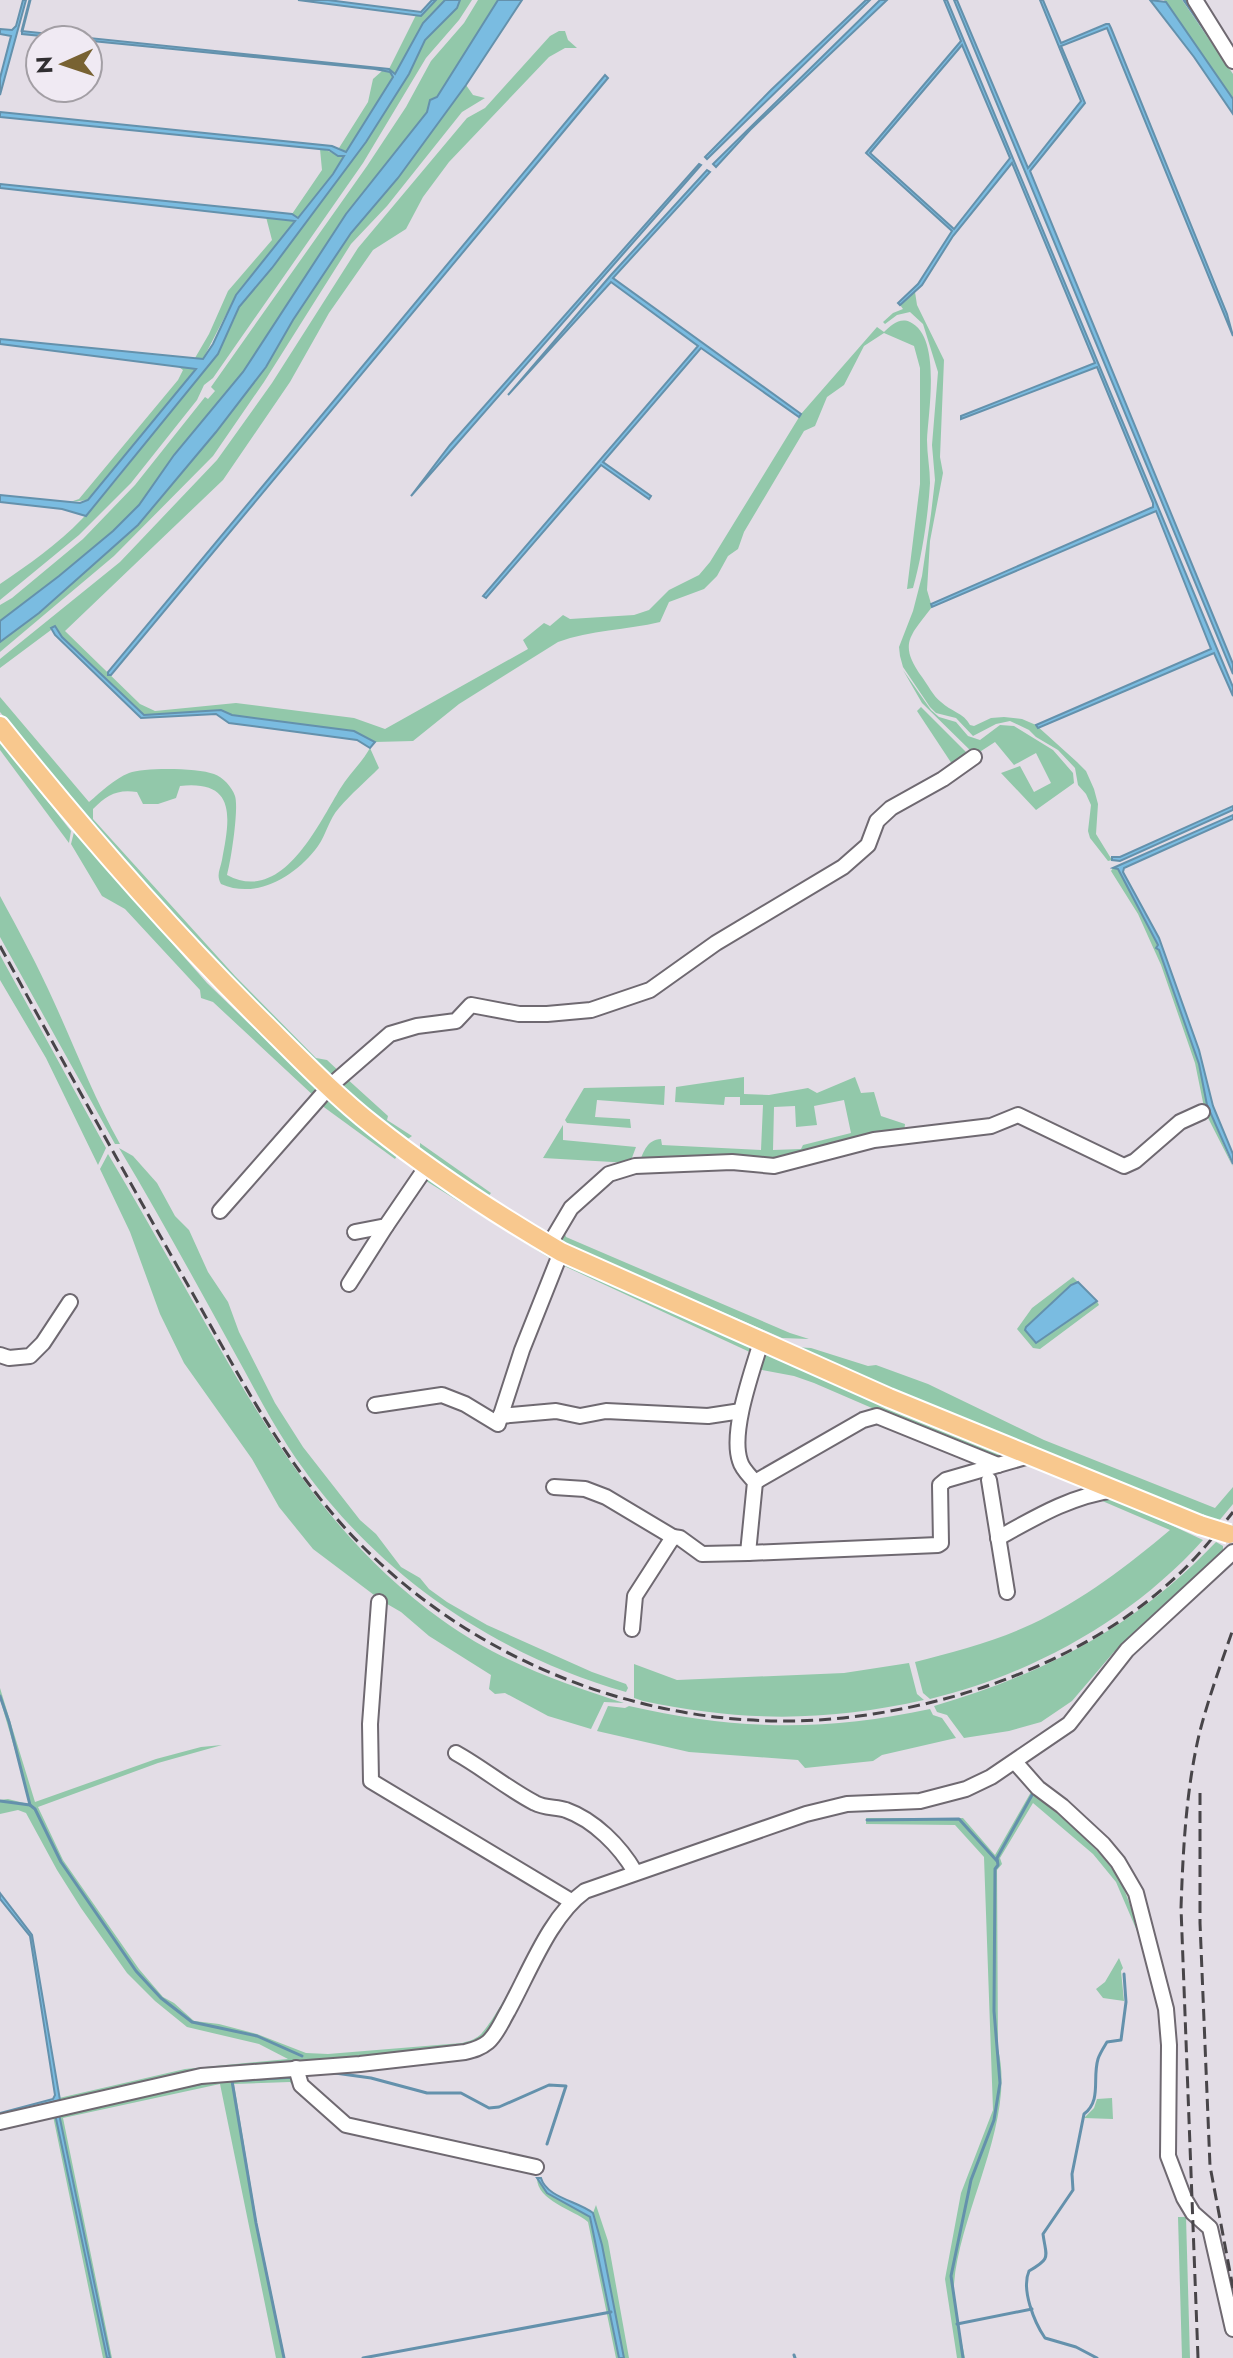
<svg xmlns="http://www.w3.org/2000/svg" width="1233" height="2358" font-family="Jost,sans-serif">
<rect width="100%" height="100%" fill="#e3dde6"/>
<g fill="#92c8aa" fill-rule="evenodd">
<polygon points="436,0 445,0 423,23 395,74 389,69 416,15 421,15"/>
<path d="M460 0H472L459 20 426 58 363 163 213 378 204 385 197 400 131 483 79 535 0 600V584C28 565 58 544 82 519 138 460 185 387 234 320L239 307 272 268 366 142 409 74 425 40 457 8Z"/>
<polygon points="478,0 498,0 437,97 430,100 427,112 346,214 243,372 174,455 139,505 113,531 59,576 0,621 0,605 12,598 83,539 135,485 205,397 208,399 215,391 211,387 367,166 406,107 431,61 464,23"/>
<polygon points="1164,0 1182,0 1233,74 1233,99"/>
<path d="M559 31H565L568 40 577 48H565L549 57 449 162 423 197 406 229 373 250 329 313 290 382 223 480 65 631 140 704 155 711 236 703 354 718 385 729 528 649 523 640 544 623 550 626 563 615 570 619 634 615 649 610 669 590 699 575 710 562 801 414 877 327 884 332C891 325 900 317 910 322 942 337 928 413 927 440 927 454 930 469 930 483 928 517 922 556 913 588L907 589 920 484V368L914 346 884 333 864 346 844 385 827 397 815 426 804 431 744 532 738 549 728 556 717 576 704 589 669 602 660 622C627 630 590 630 558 642L459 704 413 741 375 742 362 735 232 715 221 710 144 715 62 637 55 627 0 668V659L120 562 217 460 272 383 358 248 467 118 485 108 550 36Z"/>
<polygon points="382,71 390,72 394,77 346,152 339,148 368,102 373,79"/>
<polygon points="466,85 473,95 485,98 462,112 387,206 351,244 264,382 213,456 114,556 0,652 0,642 39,613 96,561 216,432 265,367 293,320 351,233 398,178"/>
<path d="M320 149C329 150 336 156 344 155L333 174 298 219 292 214 322 170Z"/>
<polygon points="266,217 295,221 236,295 203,359 195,358 209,334 228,291 272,240"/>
<path d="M915 292 917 305 944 360 940 457 943 473 930 541 927 590 932 607C910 636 898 644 922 677 928 685 933 696 941 702 950 711 964 713 970 725L974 726 991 718 1004 717 1022 719 1036 725 1077 762 1086 771 1094 789 1098 804 1096 834 1112 860 1108 861 1090 838 1088 831 1091 805 1086 794 1078 785 1075 768 1058 750 1036 737 1029 730 1010 721 996 724 973 736 956 718 936 713 930 707 903 667 900 656 899 647 913 611 922 576 931 514 935 480 932 445 938 372 923 324 910 312 897 315 885 324 883 322 893 313 903 309 900 305Z"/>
<polygon points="176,365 196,369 88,500 70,502 79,499 178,380 183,370"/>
<polygon points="903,670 931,710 939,717 956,722 968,736 980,740 1000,725 1014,726 1053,750 1073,773 1074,783 1036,810 1001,773 1020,766 1034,792 1051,783 1036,753 1014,765 995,742 975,755 922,703"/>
<path d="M0 697 89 802C101 792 114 779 129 773 145 767 198 768 214 774 223 777 232 787 235 796 239 808 231 861 227 875 282 905 318 825 340 789 349 774 361 764 370 748L379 768C366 781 351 794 339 808 329 819 326 835 318 846 296 876 257 900 221 884 216 875 220 870 222 860 230 818 237 780 180 786L176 798 158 804H143L137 792C117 789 107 795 93 809V819L235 976 316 1058 327 1060 342 1074 334 1080C211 968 106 839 0 712Z"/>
<polygon points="921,707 971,757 954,767 917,711"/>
<polygon points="0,741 71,831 69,843 0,750"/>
<polygon points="74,832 207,983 320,1092 315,1097 213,1002 201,998 200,990 125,909 102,896 71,844"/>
<polygon points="1113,868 1118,869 1158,945 1199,1064 1207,1105 1233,1167 1205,1112 1195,1063 1161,965 1138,914 1111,871"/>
<path d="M0 896C19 931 38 966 54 1002 76 1050 94 1098 120 1144H115L0 937Z"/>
<polygon points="0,955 106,1148 98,1165 46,1058 0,980"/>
<polygon points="345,1077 388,1116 387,1120 412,1136 405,1141 379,1122 338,1083"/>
<path d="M744 1077V1094L769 1095 808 1088 817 1093 855 1077 861 1093 874 1092 881 1116 905 1124 904 1133 774 1164 639 1163C644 1151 647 1140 661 1139L662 1145 761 1150 763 1105H740V1097H725L724 1105 675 1102 676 1087ZM844 1100 851 1133 803 1145 801 1149 773 1150 774 1107 795 1106 796 1127 817 1125 814 1106Z"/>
<polygon points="665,1086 664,1105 597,1100 595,1117 630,1119 631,1128 567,1123 565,1120 584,1088"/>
<polygon points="327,1098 398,1154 395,1159 321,1105"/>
<polygon points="563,1125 563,1140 636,1147 630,1163 543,1158"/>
<polygon points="420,1143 491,1193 487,1198 420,1153"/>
<path d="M119 1148 133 1156 157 1183 175 1216 189 1230 208 1272 228 1302 239 1332 275 1403 303 1447 360 1520 376 1534 401 1567 420 1578 429 1589 447 1602 487 1625 592 1672 626 1684 628 1688 626 1692C489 1653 368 1568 289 1448 268 1416 251 1382 232 1348 195 1281 158 1213 119 1148Z"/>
<path d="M108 1154C143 1213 177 1274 211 1333 273 1442 338 1546 442 1620 497 1660 560 1683 624 1703L604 1702 591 1729 548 1716 505 1693 495 1694 489 1689 491 1675 429 1636 401 1612 382 1601 313 1549 279 1507 252 1459 184 1363 160 1314 130 1232 100 1169Z"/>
<polygon points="425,1175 513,1234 556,1258 554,1261 423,1179"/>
<path d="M611 1177 577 1210 564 1231 566 1237 790 1333 809 1339 782 1338 559 1241C562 1214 592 1194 611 1177Z"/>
<polygon points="563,1261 755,1350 754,1354 562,1265"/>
<polygon points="1073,1277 1078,1282 1071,1285 1026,1327 1036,1343 1097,1301 1099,1305 1040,1349 1033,1348 1017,1329 1032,1308"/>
<polygon points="794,1347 811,1348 868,1366 876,1365 928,1384 1044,1440 1215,1508 1233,1487 1233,1504 1218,1522 1046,1455"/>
<polygon points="761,1350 1009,1457 997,1462 814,1383 794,1376 757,1369"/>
<path d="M1109 1496 1203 1540C1132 1619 1033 1674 930 1699L923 1693 915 1662C954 1652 996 1641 1032 1624 1083 1600 1127 1566 1170 1530L1100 1500 1082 1499Z"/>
<path d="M1216 1542 1223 1546V1551L1113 1653 1072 1701 1041 1722 1009 1731 964 1738 947 1715 937 1712 934 1706C1046 1673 1135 1627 1216 1542Z"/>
<path d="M909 1663 917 1694 924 1700C824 1722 743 1722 643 1701L634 1698V1664L677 1680 844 1673Z"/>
<path d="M0 1688 35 1802 156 1759 201 1747 222 1745 158 1763 38 1807 63 1860 139 1969 163 1997 174 2003 194 2021 219 2024 257 2034 306 2053 328 2054 462 2043C469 2041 474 2040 480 2035 492 2024 520 1972 527 1956L529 1961 489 2032 473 2046 320 2061 0 2116 58 2102 59 2098 185 2069 288 2059 259 2044 187 2027 155 2001 127 1973 81 1908 57 1870 26 1813 18 1810 0 1814V1800L8 1799 28 1804 29 1798 0 1699Z"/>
<path d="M608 1706 625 1708 629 1706C734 1730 824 1732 930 1709L933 1715 942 1718 956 1738 882 1755 873 1761 805 1768 798 1760 689 1752 597 1731Z"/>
<path d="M1031 1792C1059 1815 1090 1839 1112 1869 1127 1889 1133 1914 1140 1938L1116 1882 1093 1854 1033 1803 1000 1858 1002 1864 997 1870 998 2049C1016 2121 960 2210 954 2284 952 2307 961 2335 965 2358H957L945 2279 961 2193 993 2110 984 1857 955 1825 866 1824V1818H963L995 1855Z"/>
<polygon points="1119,1958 1123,1968 1121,1971 1124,2001 1103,1998 1096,1989 1105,1982"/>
<polygon points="293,2074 303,2093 301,2097 290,2082 234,2084 257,2223 285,2358 276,2358 220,2084 63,2118 112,2358 110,2358 59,2114 56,2114 107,2358 103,2358 53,2116 0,2128 0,2126 213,2078"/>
<polygon points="1112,2098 1113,2119 1084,2118 1094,2108 1097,2099"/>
<path d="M537 2178 547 2193 590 2217 619 2358H616L588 2222C573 2209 537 2201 537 2178Z"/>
<polygon points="596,2205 608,2241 629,2358 624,2358 602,2245 593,2213"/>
<polygon points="1178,2217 1186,2217 1190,2358 1182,2358"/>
</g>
<g fill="#7abce1" stroke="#6491ac" stroke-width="2" fill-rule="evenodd">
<polygon points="23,0 26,0 0,95 0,78 11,36 0,34 0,29 12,30 16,26"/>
<polygon points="298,0 328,0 421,12 432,0 436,0 421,16"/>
<polygon points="445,0 460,0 457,8 425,40 409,74 366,142 272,268 239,307 218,354 86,516 62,509 0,502 0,495 80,503 88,500 196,369 0,344 0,339 203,359 213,344 236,295 295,221 0,188 0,184 292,214 298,218 333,174 344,156 338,156 329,150 0,117 0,112 332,146 346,152 393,77 390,72 375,69 22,34 22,31 389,69 395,74 423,23"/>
<polygon points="498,0 522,0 466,85 398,178 351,233 293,320 266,367 216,432 138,525 39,613 0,642 0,621 59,576 113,531 139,505 174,455 243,372 346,214 427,112 430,100 437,97"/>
<polygon points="866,0 870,0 707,159 705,157 771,90"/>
<polygon points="880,0 887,0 750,130 716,167 713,164"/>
<path d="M944 0H947L1233 687V696L1214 653 1038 728 1036 725 1211 649 1156 511 932 607 931 604 1153 507V503L1097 367 961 419V416L1095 363 1012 163 953 236 922 285 900 305 898 303 918 284 952 231 866 153 961 41ZM962 45 1010 158 954 229 870 153Z"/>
<polygon points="954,0 957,0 1028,168 1081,101 1040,0 1043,0 1061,43 1106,24 1109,24 1111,28 1227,314 1233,336 1107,28 1061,46 1085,103 1030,171 1233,664 1233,674"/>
<polygon points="1150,0 1166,2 1233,99 1233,114 1194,57"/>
<polygon points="605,75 608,78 111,675 108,675 108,672"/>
<polygon points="699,164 701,165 411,496 450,445"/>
<polygon points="707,170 710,172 613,278 801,414 799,417 701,348 603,462 651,496 649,499 601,465 486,598 483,596 698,346 611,282 508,395 611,275"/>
<polygon points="55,626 62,637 144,715 221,710 232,715 354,731 375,742 370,748 357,740 229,723 216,714 141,718 55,635 51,628"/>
<polygon points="1233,806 1233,810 1120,861 1112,860 1112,857 1120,857"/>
<polygon points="1233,815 1233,819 1124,868 1123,872 1159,938 1199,1050 1213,1106 1233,1154 1233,1164 1207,1105 1199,1064 1159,950 1156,948 1158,945 1118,869 1113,868"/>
<polygon points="1078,1282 1097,1301 1036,1343 1025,1330 1026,1327 1071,1285"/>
<polygon points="0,1893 32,1935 60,2100 0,2116 0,2113 53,2099 55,2095 30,1936 0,1899"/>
<polygon points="55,2114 59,2114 110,2358 107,2358"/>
<path d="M537 2178H541C547 2198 578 2201 593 2213L602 2245 624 2358H619L590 2217 547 2193Z"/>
</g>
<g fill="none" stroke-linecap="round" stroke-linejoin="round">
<g stroke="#6491ac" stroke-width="3">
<polyline points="1184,0 1215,45"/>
<polyline points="22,31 30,0"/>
<polyline points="0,1696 9,1722 30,1805 35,1809 61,1862 136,1971 161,1998 192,2022 257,2036 302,2056"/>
<polyline points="0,1801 30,1805"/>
<polyline points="867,1820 959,1819 997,1861"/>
<polyline points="335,2073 371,2078 427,2093 461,2093 489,2108 499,2107 549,2085 566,2086 547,2144"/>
<polyline points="173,2089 209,2082"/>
<polyline points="957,2324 1032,2309"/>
<polyline points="794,2355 795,2358"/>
<polyline points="284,2358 256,2223 232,2081 295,2077"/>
<polyline points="363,2358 611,2312"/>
<polyline points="963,2358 951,2276 971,2180 994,2120 1000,2083 994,2011 995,1869 998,1865 997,1858 1032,1795"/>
<path d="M1097 2358 1076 2347 1045 2338C1034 2322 1021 2289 1029 2271 1052 2258 1046 2257 1043 2234L1073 2190 1072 2174 1084 2114C1102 2100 1092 2079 1098 2059 1100 2053 1104 2047 1107 2042L1121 2040 1126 2002 1124 1974"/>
</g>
<defs>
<g id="minor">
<polyline points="1195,0 1233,61"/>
<polyline points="220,1211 329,1087 390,1034 417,1026 456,1021 471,1005 519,1014 547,1014 591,1010 650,990 716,943 843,867 868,845 877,821 891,808 943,779 974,757"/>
<polyline points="355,1232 386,1226 427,1166"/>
<polyline points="549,1245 571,1208 609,1174 635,1166 732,1162 774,1166 874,1140 991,1126 1018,1115 1124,1166 1135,1161 1180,1122 1202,1112"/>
<polyline points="349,1284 386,1226"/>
<polyline points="0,1355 9,1358 30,1356 43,1343 70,1302"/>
<polyline points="375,1405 442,1395 465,1404 498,1424 522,1350 561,1252"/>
<polyline points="500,1416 556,1411 580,1416 606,1411 708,1416 741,1411"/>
<polyline points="989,1480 1007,1592"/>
<polyline points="755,1482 863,1420 877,1416 998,1465"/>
<polyline points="554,1487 585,1489 606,1497 673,1537"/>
<path d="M998 1538C1036 1517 1071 1496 1114 1490"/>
<polyline points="748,1553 938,1545 941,1543 940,1485 946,1480 1029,1456"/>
<polyline points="379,1602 370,1724 371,1781 571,1901"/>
<path d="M632 1629 635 1596 673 1537 680 1538 702 1554 748 1553 755 1482C750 1476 742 1469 740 1461 730 1432 752 1372 761 1342"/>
<path d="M456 1753C483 1768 508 1789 535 1803 544 1808 556 1807 566 1810 594 1820 620 1846 635 1872"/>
<polyline points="1015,1762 1038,1788 1062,1806 1103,1844 1118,1862 1136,1893 1166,2009 1169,2045 1168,2156 1184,2198 1193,2213 1210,2228 1233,2329"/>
<polyline points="296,2068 301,2085 346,2125 536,2167"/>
<path d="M0 2122 201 2076 360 2064 465 2052C473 2050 481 2048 488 2042 497 2034 502 2021 508 2011 529 1973 550 1916 585 1891L806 1814 847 1804 920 1801 966 1789 991 1777 1069 1724 1127 1650 1233 1552"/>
</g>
<path id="major" d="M0 726C84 831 172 932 267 1026 302 1061 336 1096 374 1126 433 1173 496 1214 561 1252L889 1398 1200 1525"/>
</defs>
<use href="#minor" stroke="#6f6971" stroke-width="18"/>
<use href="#major" stroke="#fff" stroke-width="22"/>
<use href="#minor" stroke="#fff" stroke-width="14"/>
<use href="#major" stroke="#f8c88e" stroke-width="18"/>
<g stroke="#484549" stroke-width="3" stroke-dasharray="12 6" stroke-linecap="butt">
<path d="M0 946C62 1060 125 1174 189 1287 236 1370 280 1456 345 1528 476 1672 681 1745 873 1714 990 1696 1113 1645 1195 1558 1209 1543 1221 1527 1233 1512"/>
<polyline points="1200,1793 1200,1923 1210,2166 1233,2288"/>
<path d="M1198 2358 1181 1908C1183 1850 1186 1791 1199 1735 1208 1699 1221 1664 1233 1629"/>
</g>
<defs>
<polyline id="major-bridge" points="1200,1525 1229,1534"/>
</defs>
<use href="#major-bridge" stroke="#fff" stroke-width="22" stroke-linecap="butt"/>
<use href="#major-bridge" stroke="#f8c88e" stroke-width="18"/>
</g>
<g transform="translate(64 64) rotate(267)"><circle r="38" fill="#f0eaf3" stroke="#a39fa5" stroke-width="2"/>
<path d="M0-6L14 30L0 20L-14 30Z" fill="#786232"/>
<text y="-12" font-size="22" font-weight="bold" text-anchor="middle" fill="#302e31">N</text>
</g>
</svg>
